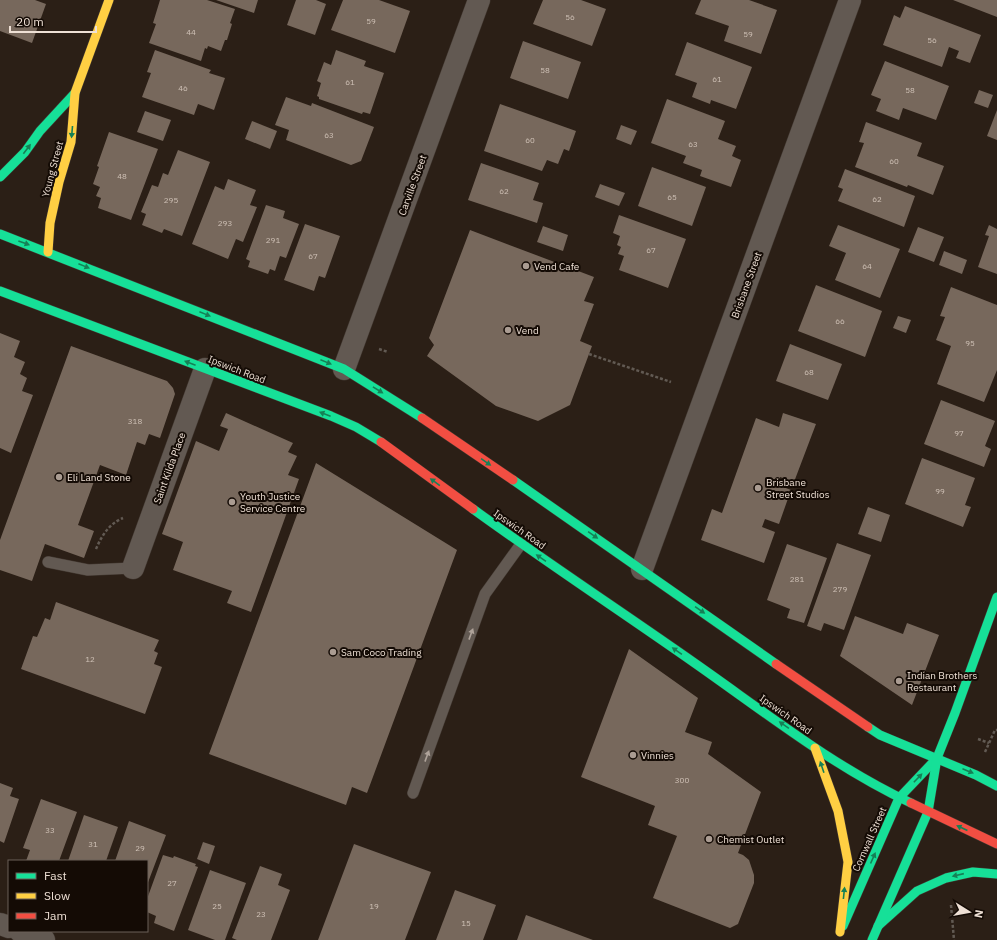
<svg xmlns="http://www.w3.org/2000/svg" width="997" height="940" font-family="'IBM Plex Sans',sans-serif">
<rect width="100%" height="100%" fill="#2b1f16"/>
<g fill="#77685c">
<polygon points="0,0 35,0 46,4 32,43 0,31"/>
<polygon points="160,0 207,0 235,9 230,23 232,24 227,40 225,40 221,51 208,46 207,49 205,48 201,61 149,43 156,24 153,23"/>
<polygon points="216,0 258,0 254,13"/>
<polygon points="296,0 316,0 326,4 315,35 287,25"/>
<polygon points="343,0 379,0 410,11 395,53 331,30"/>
<polygon points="543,0 581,0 606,9 592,46 533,24"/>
<polygon points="701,0 749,0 777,10 761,54 724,41 729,26 695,14"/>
<polygon points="953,0 997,0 997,17"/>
<polygon points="905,6 981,35 970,63 956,58 959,51 949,47 942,67 883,45 894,15 900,18"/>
<polygon points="523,41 581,62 568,99 510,78"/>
<polygon points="687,42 752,67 736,109 711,100 710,104 692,97 697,83 675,75"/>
<polygon points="155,50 211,70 209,73 225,78 214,110 198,104 194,115 142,97 151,73 147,72"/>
<polygon points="336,50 366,61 364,66 384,73 370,114 363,112 362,114 319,99 319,97 317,96 321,83 317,81 324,62 331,65"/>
<polygon points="885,61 949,86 936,120 903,108 899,120 876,111 881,99 871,95"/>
<polygon points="979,90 993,95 988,108 974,103"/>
<polygon points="286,97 311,106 312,103 374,127 361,161 351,165 286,140 289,130 275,125"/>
<polygon points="667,99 725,121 718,139 736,146 732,156 741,160 731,187 700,176 702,170 683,163 686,156 651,143"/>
<polygon points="500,104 576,131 569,151 564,149 558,164 547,160 542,171 484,151"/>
<polygon points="997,110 997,140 987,136"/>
<polygon points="145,111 171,120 163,141 137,132"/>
<polygon points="252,121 277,131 270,149 245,139"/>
<polygon points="866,122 922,143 917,156 944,166 933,195 908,185 907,187 855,167 864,143 859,142"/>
<polygon points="621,125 637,131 631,145 616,139"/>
<polygon points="109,132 158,149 131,220 98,208 101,198 96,196 100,187 93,184 99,167 97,166"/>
<polygon points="178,150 210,162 182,236 164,229 162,233 142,225 146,214 141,212 152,185 158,187 163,173 168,175"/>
<polygon points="481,163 539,183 533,200 543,203 537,223 468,200"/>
<polygon points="652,167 706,187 692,226 638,206"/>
<polygon points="845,169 915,196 904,227 838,201 843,189 838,187"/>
<polygon points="228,179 256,190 250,205 257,207 243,242 236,239 228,259 192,244 215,186 224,190"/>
<polygon points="600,184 625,193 619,206 595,197"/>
<polygon points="266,205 285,211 283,218 299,224 286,258 280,256 275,271 270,269 268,274 248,267 250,261 246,259"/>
<polygon points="619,215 686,239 668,288 619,270 624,256 618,254 621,247 617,245 620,236 613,233"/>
<polygon points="305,224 340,236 325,278 319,276 314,291 284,280"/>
<polygon points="838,225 900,249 880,298 835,280 846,253 829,246"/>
<polygon points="989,225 997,229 997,274 978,267 989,236 985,235"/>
<polygon points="543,226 568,235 563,251 537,242"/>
<polygon points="918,227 944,237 934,262 908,252"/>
<polygon points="470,230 594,277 584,301 594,304 580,341 592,346 570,405 538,421 496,406 427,356 434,345 429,338"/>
<polygon points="944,251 967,260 962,274 939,265"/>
<polygon points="816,285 882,311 865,357 798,331"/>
<polygon points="951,287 997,305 997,370 984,402 937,384 951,346 936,340 945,317 940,316"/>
<polygon points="898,316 911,320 906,333 893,328"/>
<polygon points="0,333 20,341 14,357 25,362 20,374 27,378 22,391 33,395 11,453 0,448"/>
<polygon points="790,344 842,364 828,400 776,381"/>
<polygon points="71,346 167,381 173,388 175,394 160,438 149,434 145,445 137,442 126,475 100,465 78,525 94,531 84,558 45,544 32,581 0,570 0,540"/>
<polygon points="941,400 995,421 985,446 991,449 984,467 924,444"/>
<polygon points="226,413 293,443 288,452 297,456 288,475 299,479 251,612 227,603 232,591 173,570 183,542 162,534 196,441 219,451 228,429 220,426"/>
<polygon points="783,413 816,424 794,482 780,477 778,485 791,490 779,524 765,519 762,527 775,532 764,563 701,540 712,509 722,513 756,418 779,427"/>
<polygon points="922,458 975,478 965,505 971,507 963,527 905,504"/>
<polygon points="316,463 457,550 367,793 352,787 346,805 209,754"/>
<polygon points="868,507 890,515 881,542 858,534"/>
<polygon points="837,543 871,555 844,630 824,623 821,631 807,626"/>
<polygon points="787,544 827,558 804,623 787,618 790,609 767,600"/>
<polygon points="56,602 159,640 154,651 158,653 154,664 162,667 145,714 21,669 33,636 37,637 45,618 50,620"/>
<polygon points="855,616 903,634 907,623 939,635 912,705 840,656"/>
<polygon points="629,649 698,698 685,732 712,742 708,754 761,792 738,853 743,855 749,860 754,875 754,883 738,924 730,928 653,898 677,836 648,825 655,806 581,777"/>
<polygon points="0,783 13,788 10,796 19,799 4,843 0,841"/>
<polygon points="41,799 77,812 59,861 26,861 30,850 23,848"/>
<polygon points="84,815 118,827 106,861 68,861"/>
<polygon points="129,821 166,835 147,885 147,861 115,861"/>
<polygon points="203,842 215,846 209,864 197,859"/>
<polygon points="354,844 431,872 405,940 318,940"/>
<polygon points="163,855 173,858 174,856 196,864 195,866 198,867 174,931 154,923 156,916 147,912 147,899"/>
<polygon points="260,866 282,874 278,885 290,890 271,940 237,940 232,938"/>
<polygon points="210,870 246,883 225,940 215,940 188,930"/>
<polygon points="455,890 496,905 483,940 436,940"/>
<polygon points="526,915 593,940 517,940"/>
</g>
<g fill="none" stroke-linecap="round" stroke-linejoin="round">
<defs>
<g id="lane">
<polyline points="48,562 88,570 133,568"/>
<polyline points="413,793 485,594 521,544"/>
</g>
<g id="street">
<polyline points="344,369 479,0"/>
<polyline points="133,568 205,369"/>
<polyline points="642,569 850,0"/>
<polyline points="0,924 9,927"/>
<polyline points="20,931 44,940"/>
</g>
<g id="fast">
<polyline points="0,177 25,152 40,131 75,93"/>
<polyline points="0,234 344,369 422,418"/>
<polyline points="0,291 331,416 356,427 381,442"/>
<polyline points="513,480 776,664"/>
<path d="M473 509C546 562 622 612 696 664 766 713 834 767 911 803"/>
<polyline points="868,727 880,735 976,775 997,786"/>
<polyline points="843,926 899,798 937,758"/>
<polyline points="878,926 917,891 946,878 973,872 997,874"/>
<polyline points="872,940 928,812 937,758 955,713 997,597"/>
</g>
<g id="slow">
<polyline points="48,252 50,223 59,182 71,142 75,93 109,0"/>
<polyline points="815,748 838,811 848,862 840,932"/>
</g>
<g id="jam">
<polyline points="422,418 513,480"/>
<polyline points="381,442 473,509"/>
<polyline points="776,664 868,727"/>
<polyline points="911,803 997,844"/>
</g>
</defs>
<use href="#lane" stroke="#433932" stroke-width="12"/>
<use href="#street" stroke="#433932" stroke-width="23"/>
<use href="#fast" stroke="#433932" stroke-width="10"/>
<use href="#slow" stroke="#433932" stroke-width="10"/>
<use href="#jam" stroke="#433932" stroke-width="10"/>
<g stroke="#625a53" stroke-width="2.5" stroke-dasharray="3 2" stroke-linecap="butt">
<polyline points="379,349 388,352"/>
<polyline points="589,354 671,382"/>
<path d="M96 549C102 535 109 524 123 518"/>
<polyline points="978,739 989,743"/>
<polyline points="985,752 995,730 997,730"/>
<polyline points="951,905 954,940"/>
</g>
<use href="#lane" stroke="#625952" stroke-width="11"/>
<use href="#street" stroke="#625952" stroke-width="22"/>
<use href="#fast" stroke="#16e098" stroke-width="9"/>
<use href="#slow" stroke="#ffcf43" stroke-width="9"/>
<use href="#jam" stroke="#f24e42" stroke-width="9"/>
</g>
<defs><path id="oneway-solid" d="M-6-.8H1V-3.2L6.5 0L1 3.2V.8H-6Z"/></defs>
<g fill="#158056">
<use href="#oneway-solid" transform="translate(72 132) rotate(95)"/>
<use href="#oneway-solid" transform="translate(27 149) rotate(-53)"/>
<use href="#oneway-solid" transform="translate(24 243) rotate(20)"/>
<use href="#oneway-solid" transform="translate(84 266) rotate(22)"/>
<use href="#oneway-solid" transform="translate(205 314) rotate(22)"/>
<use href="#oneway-solid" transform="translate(326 362) rotate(22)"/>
<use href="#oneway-solid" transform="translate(190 363) rotate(-159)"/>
<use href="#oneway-solid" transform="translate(378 390) rotate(32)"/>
<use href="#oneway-solid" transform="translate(325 414) rotate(-159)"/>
<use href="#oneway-solid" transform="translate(486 462) rotate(35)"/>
<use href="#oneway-solid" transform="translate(435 482) rotate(-144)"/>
<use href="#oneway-solid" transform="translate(593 535) rotate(35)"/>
<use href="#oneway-solid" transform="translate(541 558) rotate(-146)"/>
<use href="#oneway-solid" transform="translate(700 610) rotate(35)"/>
<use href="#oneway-solid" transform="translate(677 651) rotate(-145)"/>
<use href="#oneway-solid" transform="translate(784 725) rotate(-145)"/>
<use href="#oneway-solid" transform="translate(822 767) rotate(-109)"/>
<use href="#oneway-solid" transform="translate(968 771) rotate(23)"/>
<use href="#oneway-solid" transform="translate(918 778) rotate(-46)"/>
<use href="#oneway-solid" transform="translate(962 828) rotate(-155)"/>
<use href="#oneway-solid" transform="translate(873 858) rotate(-66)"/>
<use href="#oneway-solid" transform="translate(958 875) rotate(167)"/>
<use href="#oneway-solid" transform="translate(844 893) rotate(-84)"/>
</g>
<g fill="#afa39a">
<use href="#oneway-solid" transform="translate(471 634) rotate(-70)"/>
<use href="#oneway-solid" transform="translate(427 756) rotate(-70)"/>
</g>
<g fill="#aa9c92" stroke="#140b05" stroke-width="1.5">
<circle cx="526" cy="266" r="4"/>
<circle cx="508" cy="330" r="4"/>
<circle cx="59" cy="477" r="4"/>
<circle cx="758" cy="488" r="4"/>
<circle cx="232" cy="502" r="4"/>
<circle cx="333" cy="652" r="4"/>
<circle cx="899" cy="681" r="4"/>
<circle cx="633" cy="755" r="4"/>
<circle cx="709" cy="839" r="4"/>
</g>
<g text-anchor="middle" stroke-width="4" stroke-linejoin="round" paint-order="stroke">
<g font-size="8" fill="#d0c2b7">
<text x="570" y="20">56</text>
<text x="371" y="24">59</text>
<text x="191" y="35">44</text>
<text x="748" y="37">59</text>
<text x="932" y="43">56</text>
<text x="545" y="73">58</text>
<text x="717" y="82">61</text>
<text x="350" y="85">61</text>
<text x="183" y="91">46</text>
<text x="910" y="93">58</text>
<text x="329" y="138">63</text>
<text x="530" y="143">60</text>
<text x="693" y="147">63</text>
<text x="894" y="164">60</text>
<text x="122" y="179">48</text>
<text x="504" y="194">62</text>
<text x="672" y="200">65</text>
<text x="877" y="202">62</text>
<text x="171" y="203">295</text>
<text x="225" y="226">293</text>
<text x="273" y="243">291</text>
<text x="651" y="253">67</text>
<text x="313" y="259">67</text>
<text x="867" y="269">64</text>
<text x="840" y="324">66</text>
<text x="970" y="346">95</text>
<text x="809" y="375">68</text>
<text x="135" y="424">318</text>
<text x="959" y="436">97</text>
<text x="940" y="494">99</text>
<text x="797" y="582">281</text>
<text x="840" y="592">279</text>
<text x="90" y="662">12</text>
<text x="682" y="783">300</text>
<text x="50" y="833">33</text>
<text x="93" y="847">31</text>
<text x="140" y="851">29</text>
<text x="172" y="886">27</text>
<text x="217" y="909">25</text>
<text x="374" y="909">19</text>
<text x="261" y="917">23</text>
<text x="466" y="926">15</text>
</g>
<g font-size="10" fill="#eee0d5" stroke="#140b05">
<text transform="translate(52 169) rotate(-75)" y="4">Young Street</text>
<text transform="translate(412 185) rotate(-70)" y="4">Carville Street</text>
<text transform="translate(746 285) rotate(-70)" y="4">Brisbane Street</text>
<text transform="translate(237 369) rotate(21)" y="4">Ipswich Road</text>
<text transform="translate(169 468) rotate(-70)" y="4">Saint Kilda Place</text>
<text transform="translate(520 529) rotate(35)" y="4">Ipswich Road</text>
<text transform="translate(786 714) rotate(35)" y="4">Ipswich Road</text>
<text transform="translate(869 839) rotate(-66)" y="4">Cornwall Street</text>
</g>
<g font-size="10" fill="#eee0d5" stroke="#140b05" text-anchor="start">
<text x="534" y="270">Vend Cafe</text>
<text x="516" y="334">Vend</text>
<text x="67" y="481">Eli Land Stone</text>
<text x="766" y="486">Brisbane<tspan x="766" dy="12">Street Studios</tspan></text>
<text x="240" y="500">Youth Justice<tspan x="240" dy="12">Service Centre</tspan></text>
<text x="341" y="656">Sam Coco Trading</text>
<text x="907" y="679">Indian Brothers<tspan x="907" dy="12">Restaurant</tspan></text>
<text x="641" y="759">Vinnies</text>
<text x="717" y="843">Chemist Outlet</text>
</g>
</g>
<rect x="8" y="860" width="140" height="72" fill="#140b05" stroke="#6b6058"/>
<rect x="16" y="873" width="20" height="6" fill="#16e098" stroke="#6b6058"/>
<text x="44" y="880" font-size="12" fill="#eee0d5">Fast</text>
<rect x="16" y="893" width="20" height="6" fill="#ffcf43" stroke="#6b6058"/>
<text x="44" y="900" font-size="12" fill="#eee0d5">Slow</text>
<rect x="16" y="913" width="20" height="6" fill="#f24e42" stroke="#6b6058"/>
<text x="44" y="920" font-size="12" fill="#eee0d5">Jam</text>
<g transform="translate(969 912) rotate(101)" stroke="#140b05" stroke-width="3" paint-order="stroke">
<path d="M0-3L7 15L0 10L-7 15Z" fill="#eee0d5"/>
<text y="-6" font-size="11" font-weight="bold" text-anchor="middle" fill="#eee0d5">N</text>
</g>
<path d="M10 26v6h86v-6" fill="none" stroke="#eee0d5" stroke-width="2"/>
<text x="16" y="26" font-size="12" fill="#eee0d5" stroke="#140b05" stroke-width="3" paint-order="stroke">20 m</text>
</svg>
